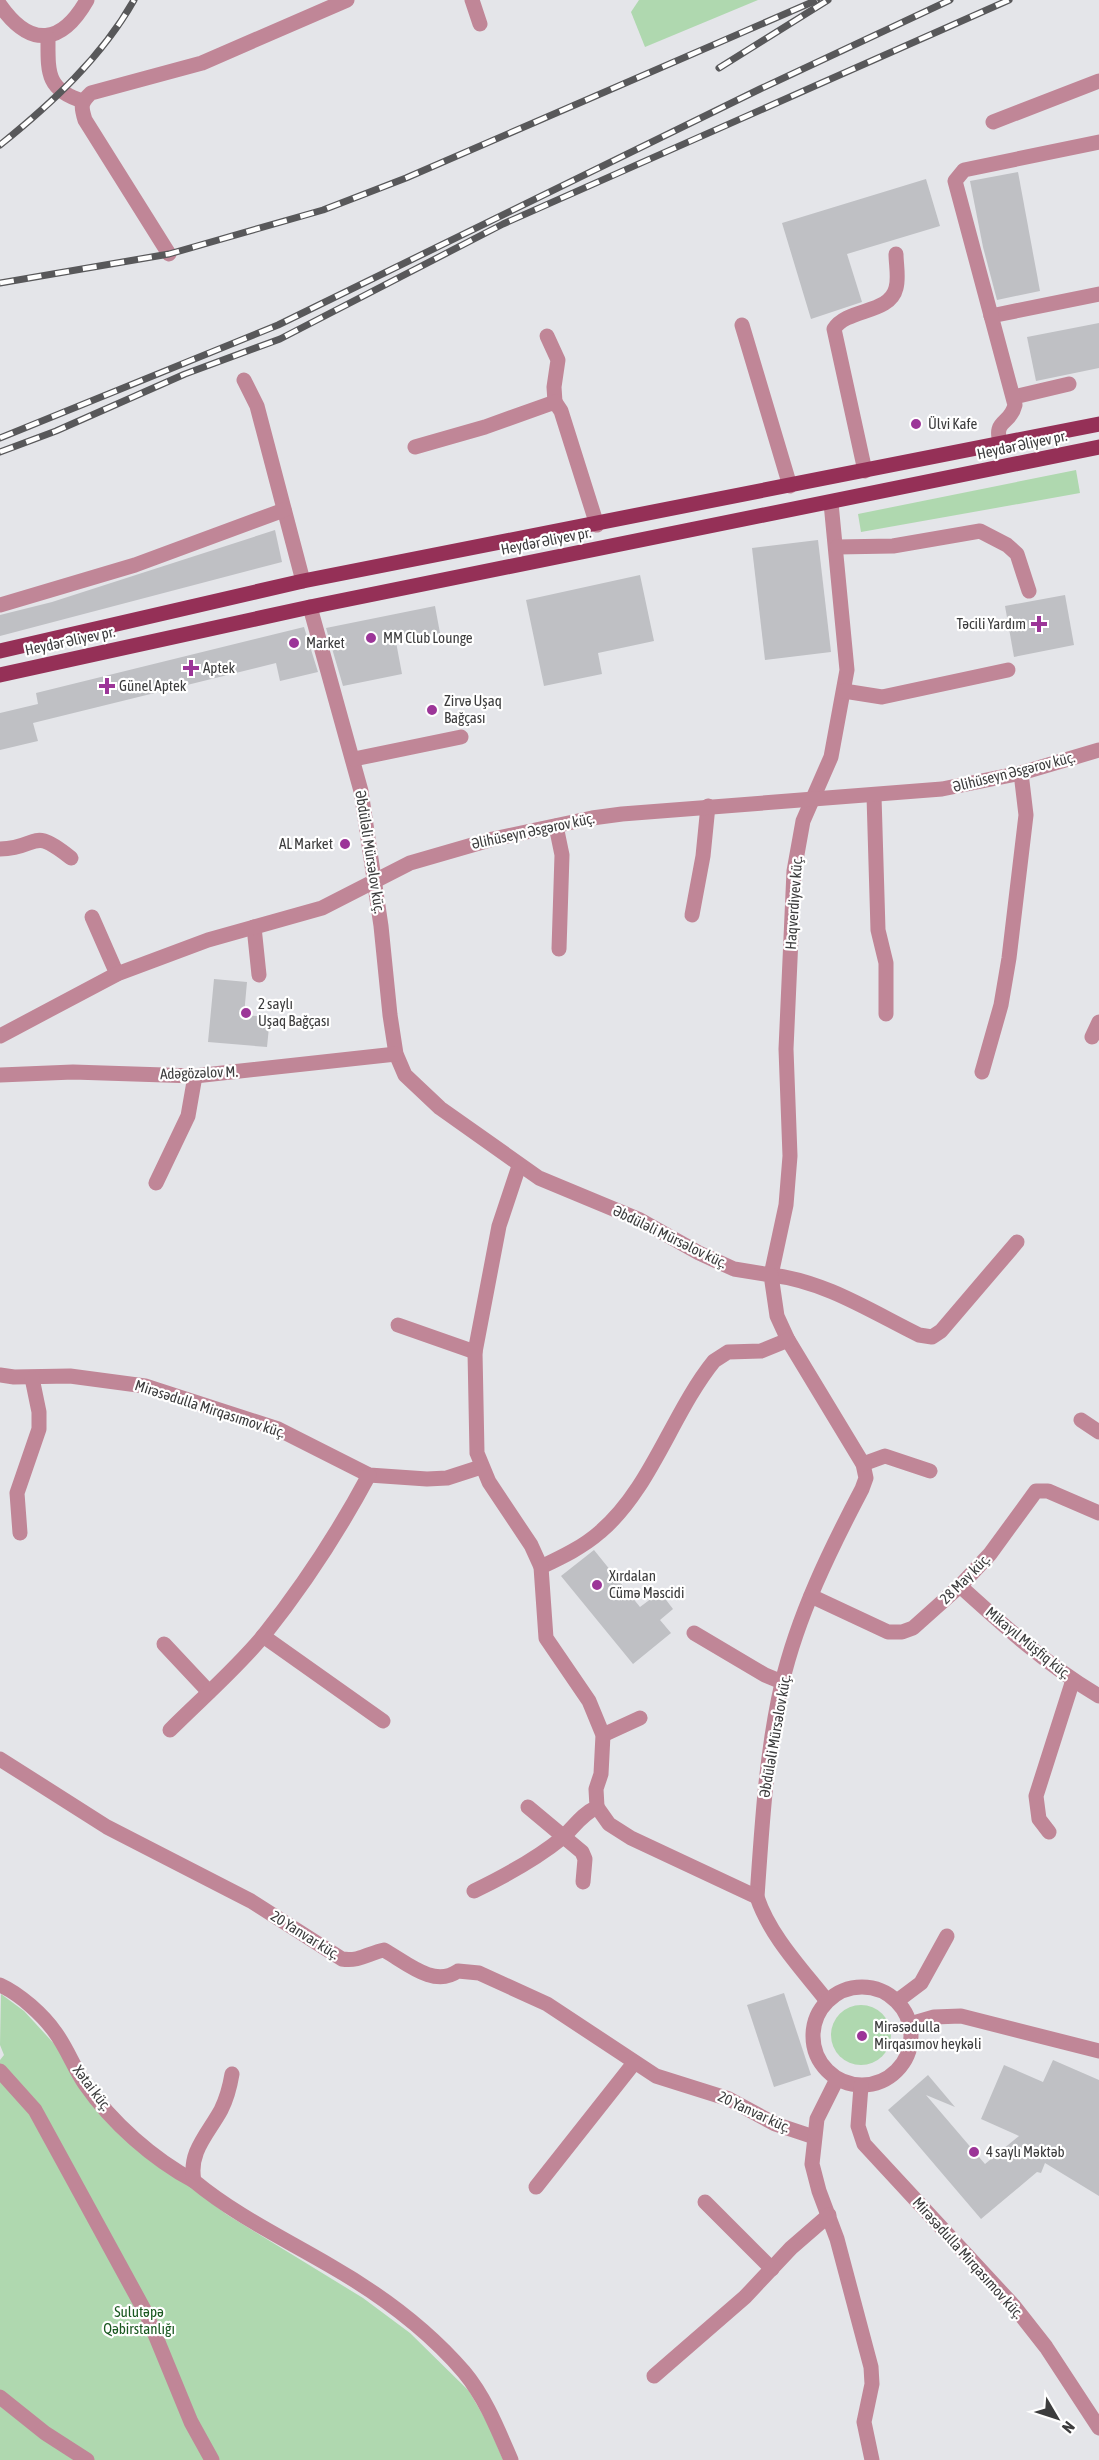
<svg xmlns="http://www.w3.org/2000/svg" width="1099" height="2460" font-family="'Asap Condensed',sans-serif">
<rect width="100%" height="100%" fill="#e4e5e9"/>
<g fill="#afd8af">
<polygon points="639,0 758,0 645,47 631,12"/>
<polygon points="1076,470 1080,493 861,532 858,514"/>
<polygon points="1,1994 24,2011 171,2171 226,2214 363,2298 410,2333 469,2391 489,2426 503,2460 0,2460 0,2060 4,2055 0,2045"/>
<circle cx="861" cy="2035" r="30"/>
</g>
<g fill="#bfc0c4">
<polygon points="1018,172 1040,291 997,300 983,247 970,181"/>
<polygon points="926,179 940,226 847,254 862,302 811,319 782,223"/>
<polygon points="1099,323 1099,368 1036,381 1027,337"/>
<polygon points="275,530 282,562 0,636 0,615 52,602"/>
<polygon points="818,540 831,652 765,660 752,548"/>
<polygon points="640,575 654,641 598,653 602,674 544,686 526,600"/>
<polygon points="1065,595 1074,645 1014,657 1005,606"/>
<polygon points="435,606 440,633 396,642 402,674 343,686 326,628"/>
<polygon points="304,627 318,672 280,681 276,663 33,723 38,741 0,750 0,713 38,704 36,693"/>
<polygon points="214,979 247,982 244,1015 270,1017 267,1047 208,1042"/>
<polygon points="594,1550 640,1607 660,1592 673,1609 660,1620 671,1633 633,1664 561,1576"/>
<polygon points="784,1993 811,2075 774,2087 747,2005"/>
<polygon points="1053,2060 1099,2080 1099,2196 1045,2163 1041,2173 1037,2172 981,2219 888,2110 928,2075 955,2107 926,2095 985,2164 1019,2136 981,2119 1004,2065 1043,2082"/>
</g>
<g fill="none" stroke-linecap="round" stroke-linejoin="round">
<g stroke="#c08697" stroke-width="15">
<polyline points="472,0 480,24"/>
<path d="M0 5C31 49 62 44 87 0"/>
<path d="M48 38C48 72 46 90 83 101"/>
<polyline points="993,122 1099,81"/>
<path d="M169 254 85 120C81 107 80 103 91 93L202 63 347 0"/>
<polyline points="991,316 1099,294"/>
<polyline points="742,325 790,486"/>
<polyline points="547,336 558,360 554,387 555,402"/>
<polyline points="244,380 257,406 303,581"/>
<polyline points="1014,397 1069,384"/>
<path d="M1001 445C992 419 1010 426 1015 405L955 181 964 170 1099 142"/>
<polyline points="415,447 485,427 555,402 561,411 597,525"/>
<path d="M865 471 834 329C847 308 890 314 896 288 899 278 896 264 896 254"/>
<path d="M831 503 847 670 831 757 803 821 794 871 786 1049 790 1156 786 1205 771 1275C825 1281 872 1312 919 1335L932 1337 941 1331 1017 1242"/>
<polyline points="837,547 893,546 980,531 1007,545 1017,554 1029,591"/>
<polyline points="0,605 135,565 284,510"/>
<path d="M310 607 361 791 381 926 390 1015 396 1054 405 1075 440 1108 539 1178 640 1220 699 1253 734 1269 771 1275 777 1316 788 1340 863 1464 866 1478 862 1489C830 1550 798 1615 782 1683 766 1753 762 1825 757 1897 770 1936 802 1969 827 2001"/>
<polyline points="844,691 882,697 1008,670"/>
<polyline points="354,759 461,737"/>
<polyline points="874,796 878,930 886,963 886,1014"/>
<polyline points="556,826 562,855 559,949"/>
<path d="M0 849C41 848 30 825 71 858"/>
<polyline points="692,915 703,856 708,806"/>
<polyline points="92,917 117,974"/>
<polyline points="254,927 259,975"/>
<polyline points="0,1036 117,974 208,940 322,908 410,863 493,839 592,818 622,814 942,789 1021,773 1099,750"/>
<polyline points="1092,1037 1099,1022"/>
<polyline points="982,1072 1001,1005 1009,958 1026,815 1021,773"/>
<polyline points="0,1075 73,1072 195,1076 396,1054"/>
<polyline points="156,1183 188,1116 195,1076"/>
<polyline points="398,1325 475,1352"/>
<polyline points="0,1375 14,1377 70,1376 145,1386 278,1429 369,1475 427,1479 447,1478 481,1467"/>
<polyline points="1081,1420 1099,1432"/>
<polyline points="863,1464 885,1456 930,1471"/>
<polyline points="20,1533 17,1493 39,1429 39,1412 32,1378"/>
<path d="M541 1567C562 1557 583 1547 600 1532 651 1489 672 1413 714 1361L728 1352 761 1351 788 1340"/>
<path d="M960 1586C1004 1626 1048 1666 1099 1696"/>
<polyline points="811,1596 888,1632 902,1632 913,1628 960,1586 990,1554 1036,1491 1048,1491 1099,1513"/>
<polyline points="694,1633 765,1675 782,1682"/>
<polyline points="263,1636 383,1721"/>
<polyline points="164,1644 209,1692"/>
<path d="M170 1730C201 1699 236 1669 264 1635 303 1586 339 1531 369 1475"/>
<polyline points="603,1735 640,1718"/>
<path d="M0 1759 107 1827 251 1901 342 1959C359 1962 369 1953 384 1950 407 1963 434 1988 458 1971L479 1973 547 2004 656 2076 729 2099 775 2124 814 2137"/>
<polyline points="528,1807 582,1852 585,1859 583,1882"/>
<polyline points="597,1807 609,1824 631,1838 757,1897"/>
<polyline points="1049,1832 1039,1819 1036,1796 1073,1680"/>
<path d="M474 1891C505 1876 535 1860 562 1838 574 1827 582 1814 597 1807L596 1789 601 1774 603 1735 589 1701 546 1638 541 1567 531 1545 489 1482 477 1453 475 1352 499 1226 519 1166"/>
<path d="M0 1985C20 1994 43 2015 55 2032 67 2048 74 2068 85 2084 112 2123 153 2159 194 2181"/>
<circle cx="862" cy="2036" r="49"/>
<polyline points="897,2001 921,1983 947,1936"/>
<polyline points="910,2024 934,2017 961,2016 1099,2051"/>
<polyline points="0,2071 35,2110 76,2185 147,2315 191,2422 212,2460"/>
<path d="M232 2074C230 2086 227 2098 221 2110 208 2134 188 2152 194 2181 235 2215 283 2238 329 2265 378 2293 427 2329 464 2372 485 2397 498 2430 511 2460"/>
<polyline points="837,2079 817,2119 812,2164 819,2191 837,2239 871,2367 872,2384 864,2422 872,2460"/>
<polyline points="861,2086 858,2126 864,2144 1013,2305 1046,2347 1099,2428"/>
<polyline points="536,2187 634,2063"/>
<polyline points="705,2202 772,2269"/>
<polyline points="654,2376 745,2297 791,2248 829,2215"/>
<polyline points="0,2397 45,2433 87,2460"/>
</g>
<g stroke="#953057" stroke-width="15">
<polyline points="0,651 303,581 1099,424"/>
<polyline points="0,675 310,607 1099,447"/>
</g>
<defs>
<g id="rail">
<polyline points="719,68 828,0"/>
<path d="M0 145C51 104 102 57 134 0"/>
<polyline points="0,283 169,254 323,210 406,178 817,0"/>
<polyline points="0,438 278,325 760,89 950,0"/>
<polyline points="0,452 56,431 185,374 280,339 503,224 1009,0"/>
</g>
</defs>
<use href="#rail" stroke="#58585a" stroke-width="7"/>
<use href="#rail" stroke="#fff" stroke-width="4.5" stroke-dasharray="14" stroke-linecap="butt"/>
</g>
<g fill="#9c3598" stroke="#fff" stroke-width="2">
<circle cx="916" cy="424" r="6"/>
<path d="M1036 615h6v6h6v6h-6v6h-6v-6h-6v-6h6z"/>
<circle cx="371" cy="638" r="6"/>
<circle cx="294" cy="643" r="6"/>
<path d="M188 659h6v6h6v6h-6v6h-6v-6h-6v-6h6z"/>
<path d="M104 677h6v6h6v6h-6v6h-6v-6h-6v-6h6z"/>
<circle cx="432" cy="710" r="6"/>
<circle cx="345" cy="844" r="6"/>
<circle cx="246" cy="1013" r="6"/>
<circle cx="597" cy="1585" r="6"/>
<circle cx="862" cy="2036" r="6"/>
<circle cx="974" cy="2152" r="6"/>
</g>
<g text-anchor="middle" stroke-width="4.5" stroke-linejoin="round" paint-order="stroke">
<g font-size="15" fill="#3c3c3d" stroke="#fff" text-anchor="start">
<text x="928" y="429">Ülvi Kafe</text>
<text x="1026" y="629" text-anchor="end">Təcili Yardım</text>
<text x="383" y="643">MM Club Lounge</text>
<text x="306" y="648">Market</text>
<text x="203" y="673">Aptek</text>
<text x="119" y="691">Günel Aptek</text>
<text x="444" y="706">Zirvə Uşaq<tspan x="444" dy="17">Bağçası</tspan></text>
<text x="333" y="849" text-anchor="end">AL Market</text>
<text x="258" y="1009">2 saylı<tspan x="258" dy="17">Uşaq Bağçası</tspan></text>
<text x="609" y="1581">Xırdalan<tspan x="609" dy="17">Cümə Məscidi</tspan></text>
<text x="874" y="2032">Mirəsədulla<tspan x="874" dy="17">Mirqasımov heykəli</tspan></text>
<text x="986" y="2157">4 saylı Məktəb</text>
</g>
<g font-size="15" fill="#3c3c3d" stroke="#fff">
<text transform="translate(1022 445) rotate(-12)" y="5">Heydər Əliyev pr.</text>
<text transform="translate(546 541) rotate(-11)" y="5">Heydər Əliyev pr.</text>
<text transform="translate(70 641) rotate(-12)" y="5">Heydər Əliyev pr.</text>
<text transform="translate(1014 772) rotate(-14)" y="5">Əlihüseyn Əsgərov küç.</text>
<text transform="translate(533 831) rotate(-12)" y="5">Əlihüseyn Əsgərov küç.</text>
<text transform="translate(370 852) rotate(81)" y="5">Əbdüləli Mürsəlov küç.</text>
<text transform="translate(794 903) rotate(-86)" y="5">Haqverdiyev küç.</text>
<text transform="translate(199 1073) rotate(-2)" y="5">Adəgözəlov M.</text>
<text transform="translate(670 1237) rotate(26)" y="5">Əbdüləli Mürsəlov küç.</text>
<text transform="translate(210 1409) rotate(18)" y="5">Mirəsədulla Mirqasımov küç.</text>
<text transform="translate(965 1579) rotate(-45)" y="5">28 May küç.</text>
<text transform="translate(1028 1643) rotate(39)" y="5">Mikayıl Müşfiq küç.</text>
<text transform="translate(775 1736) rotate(-80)" y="5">Əbdüləli Mürsəlov küç.</text>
<text transform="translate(305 1935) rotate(32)" y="5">20 Yanvar küç.</text>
<text transform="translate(92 2088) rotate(53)" y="5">Xətai küç.</text>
<text transform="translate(754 2112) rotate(25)" y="5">20 Yanvar küç.</text>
<text transform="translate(968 2258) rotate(48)" y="5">Mirəsədulla Mirqasımov küç.</text>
</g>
<g font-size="15" fill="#1a5820" stroke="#fff">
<text x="139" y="2317">Sulutəpə<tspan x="139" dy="17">Qəbirstanlığı</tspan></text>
</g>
</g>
<g transform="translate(1057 2418) rotate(129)" stroke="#ffffff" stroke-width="4.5" paint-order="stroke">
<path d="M0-4.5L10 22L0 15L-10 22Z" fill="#3c3c3d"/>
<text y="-9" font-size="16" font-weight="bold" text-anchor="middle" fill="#3c3c3d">N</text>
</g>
</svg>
